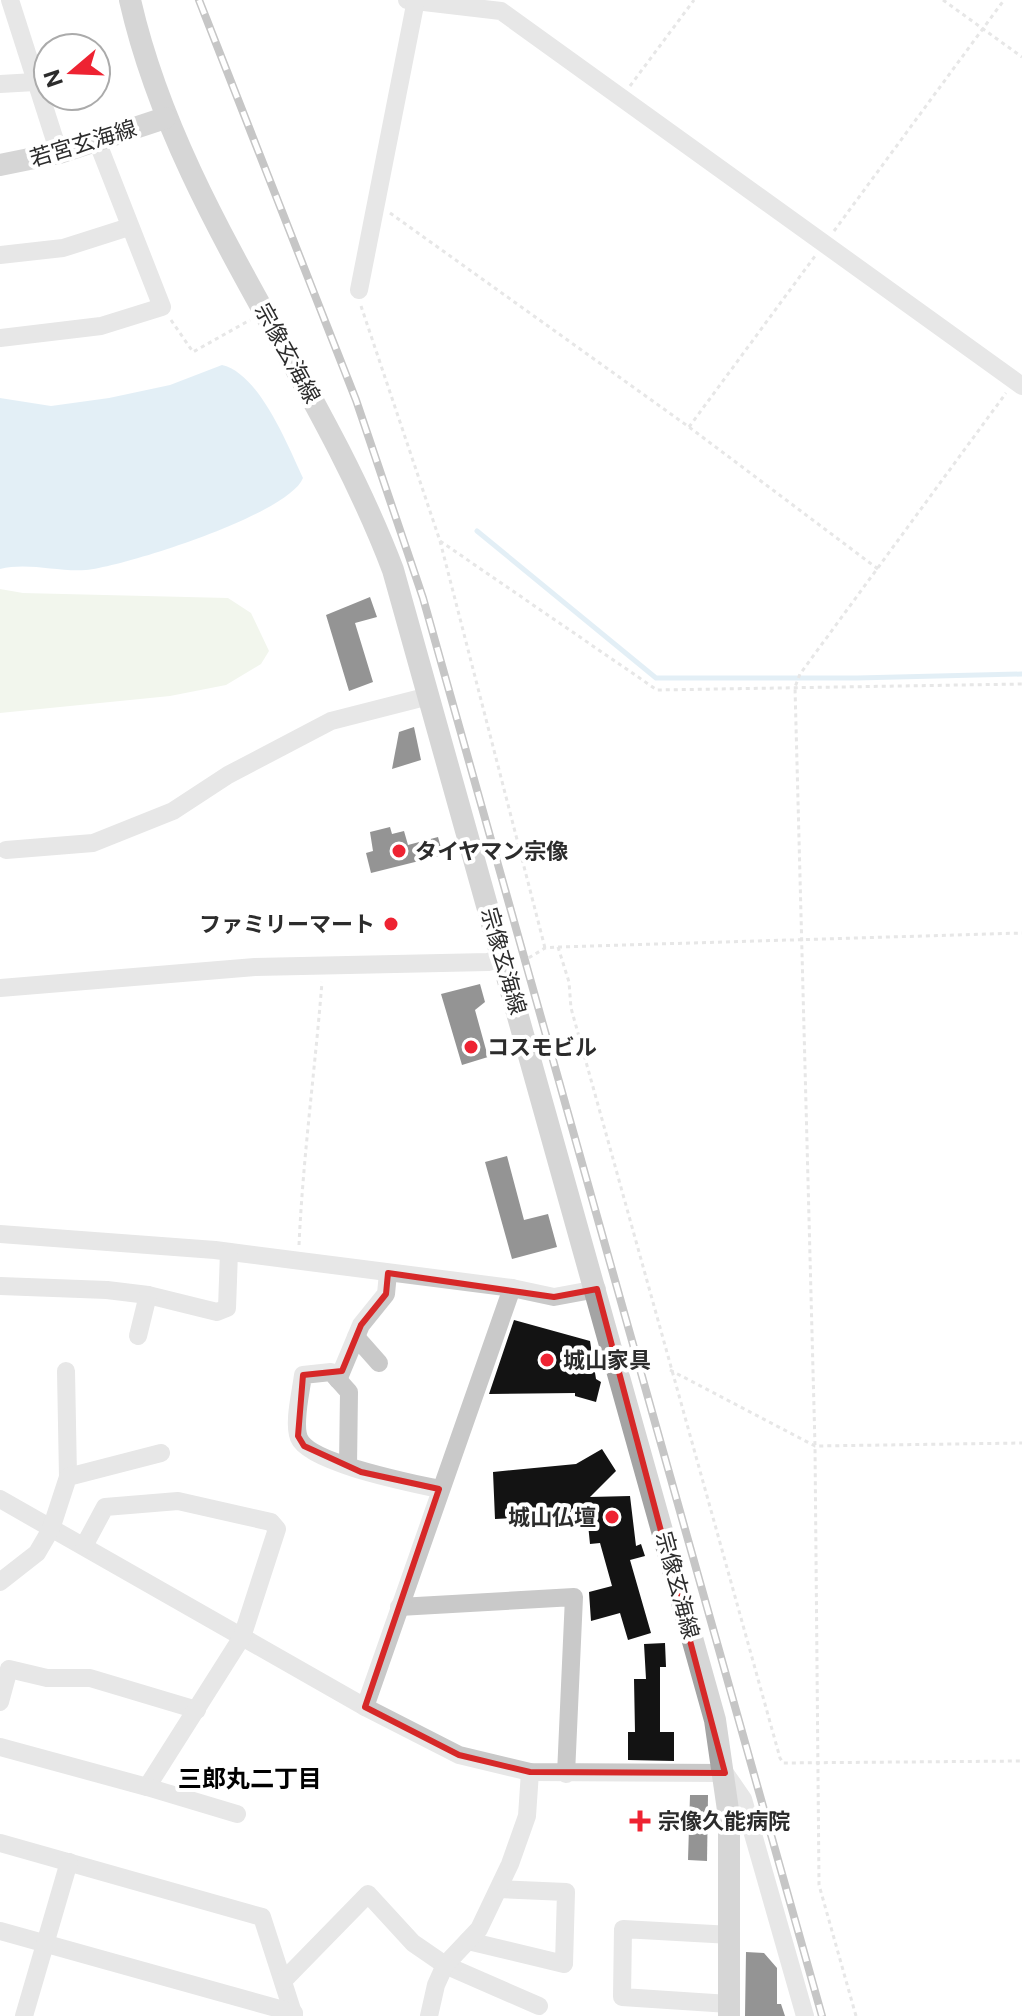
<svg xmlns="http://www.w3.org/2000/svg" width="1022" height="2016" font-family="'Public Sans','Noto Sans JP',sans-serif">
<rect width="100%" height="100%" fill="#fff"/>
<polygon fill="#e2ebd8" points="0,589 23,593 228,598 251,613 269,651 261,664 226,685 170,696 0,713"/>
<path fill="#c2dcec" d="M222 365C259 373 288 446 303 478 289 514 126 566 86 570 57 572 28 562 0 569V398L51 406 109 398 170 385Z"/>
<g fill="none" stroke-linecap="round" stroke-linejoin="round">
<polyline stroke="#c2dcec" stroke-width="5" points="477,531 656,678 857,678 1022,674"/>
</g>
<g fill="#131313">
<polygon points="370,597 377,617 355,623 373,682 349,691 326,615"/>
<polygon points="414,727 421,760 392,769 399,732"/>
<polygon points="390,827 392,834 404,831 408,845 438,837 443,855 371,873 366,853 373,851 370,832"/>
<polygon points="480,984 485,1002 475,1010 488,1057 462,1065 441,994"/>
<polygon points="507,1156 524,1220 548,1214 557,1247 512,1259 485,1162"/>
<polygon points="514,1320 590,1341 596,1379 601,1382 596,1402 575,1396 575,1393 489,1394"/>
<polygon points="602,1449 616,1471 590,1497 630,1496 636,1546 641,1544 645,1556 630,1560 651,1633 628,1640 620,1613 591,1621 589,1592 612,1586 600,1543 590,1544 587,1514 495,1519 493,1472 576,1464"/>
<polygon points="665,1643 666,1667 660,1667 660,1732 674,1732 674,1761 628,1760 628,1732 635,1732 634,1679 646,1679 644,1644"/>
<polygon points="690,1795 708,1795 707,1861 688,1860"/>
<polygon points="746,1952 764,1953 777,1968 777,2004 781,2004 785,2016 745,2016"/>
</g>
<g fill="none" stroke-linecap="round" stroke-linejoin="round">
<g stroke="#c9c9c9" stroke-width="3" stroke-dasharray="4 4" stroke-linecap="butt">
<polyline points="943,0 1022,57"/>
<polyline points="630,86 694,0"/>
<polyline points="390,213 689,427 878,569"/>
<polyline points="834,231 1004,0"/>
<polyline points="361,306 440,541 545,948"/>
<polyline points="171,320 193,352 250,320"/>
<polyline points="689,427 815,256"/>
<polyline points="440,541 657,690 1022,684"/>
<polyline points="558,947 569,982 571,1008 780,1758 783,1763 1022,1761"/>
<polyline points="522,962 545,948 558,947 1022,933"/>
<path d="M299 1245C303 1157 315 1070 322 982"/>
<polyline points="670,1370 815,1446 1022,1443"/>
<polyline points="856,2016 819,1885 815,1446 795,687 800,674 1006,393"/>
</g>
<g stroke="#c9c9c9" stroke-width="18">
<polyline points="10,0 59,153"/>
<polyline points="407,0 501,11 1022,386"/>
<polyline points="0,84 35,82"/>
<polyline points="0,255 63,248 129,227"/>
<polyline points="359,290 416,0"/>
<polyline points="0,338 101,326 162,307 97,141"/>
<polyline points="6,850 93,843 173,811 228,775 331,721 429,696"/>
<polyline points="0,988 255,967 488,962 503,958"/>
<polyline points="0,1234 215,1250 512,1288 554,1297 597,1289"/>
<polyline points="0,1286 107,1290 148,1295 217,1312 227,1308 229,1252"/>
<polyline points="138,1336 148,1295"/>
<polyline points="356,1337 379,1363"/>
<polyline points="66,1371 68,1477"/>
<polyline points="338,1380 361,1325 386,1294 388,1273"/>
<path d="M348 1466 349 1392 331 1372 303 1375C301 1392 293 1423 299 1438 309 1463 412 1483 439 1489"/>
<polyline points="0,1499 365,1707 459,1755 530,1772 725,1773 743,1799 805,2016"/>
<polyline points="0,1582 37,1553 51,1529 68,1477 161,1453"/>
<polyline points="399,1607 574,1597 566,1774"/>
<polyline points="0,1702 9,1669 47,1678 90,1678 197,1710"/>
<polyline points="365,1707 512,1288"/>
<polyline points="0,1747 147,1787 242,1637 277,1529 271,1522 178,1501 105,1507 84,1546"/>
<polyline points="147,1787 237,1814"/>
<polyline points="0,1843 262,1917 294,2016"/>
<polyline points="0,1931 294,2013"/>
<polyline points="468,1941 564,1964 566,1892 499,1889"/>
<polyline points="283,1981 368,1894 413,1943 445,1965 539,2006"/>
<polyline points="729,2004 622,1997 623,1929 731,1935"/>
<polyline points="24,2016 69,1862"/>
<polyline points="429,2016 436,1985 445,1965 479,1929 510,1864 527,1816 530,1772"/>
</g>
<g stroke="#a4a4a4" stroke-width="22">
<path d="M130 0C177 207 319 374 393 570L715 1720 729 1817V2016"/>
<polyline points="0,165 59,153 165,118"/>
</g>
<defs>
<polyline id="rail" points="199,0 356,400 423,598 822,2016"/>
</defs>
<use href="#rail" stroke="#818181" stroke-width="8"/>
<use href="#rail" stroke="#fff" stroke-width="5" stroke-dasharray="15" stroke-linecap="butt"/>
</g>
<path d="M0 0H1022V2016H0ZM388 1273 554 1297 597 1289 725 1773 530 1772 459 1755 365 1707 439 1489 361 1472 304 1446 298 1436 303 1375 342 1371 361 1325 386 1294Z" fill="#fff" fill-opacity=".55" fill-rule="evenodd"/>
<path fill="none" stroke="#d62828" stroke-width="6" stroke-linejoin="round" d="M388 1273 554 1297 597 1289 725 1773 530 1772 459 1755 365 1707 439 1489 361 1472 304 1446 298 1436 303 1375 342 1371 361 1325 386 1294Z"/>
<g fill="#ee2332" stroke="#fff" stroke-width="3">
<circle cx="399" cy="851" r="8"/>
<circle cx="391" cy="924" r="8"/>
<circle cx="471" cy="1047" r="8"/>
<circle cx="547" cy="1360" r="8"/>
<circle cx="612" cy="1517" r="8"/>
<path d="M636 1809h8v8h8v8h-8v8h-8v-8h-8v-8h8z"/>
</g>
<g text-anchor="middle" stroke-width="8" stroke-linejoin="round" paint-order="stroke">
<g font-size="22" fill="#2c2c2c" stroke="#fff">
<text transform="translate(83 143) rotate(-17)" y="8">若宮玄海線</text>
<text transform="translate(288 353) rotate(61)" y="8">宗像玄海線</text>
<text transform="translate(504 961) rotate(74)" y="8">宗像玄海線</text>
<text transform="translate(678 1585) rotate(75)" y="8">宗像玄海線</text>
</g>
<g font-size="22" font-weight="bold" fill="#2c2c2c" stroke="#fff" text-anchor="start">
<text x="415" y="859">タイヤマン宗像</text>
<text x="375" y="932" text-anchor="end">ファミリーマート</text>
<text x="487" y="1055">コスモビル</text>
<text x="563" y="1368">城山家具</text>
<text x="596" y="1525" text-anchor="end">城山仏壇</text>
<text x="658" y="1829">宗像久能病院</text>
</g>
<g font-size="24" font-weight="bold" fill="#000" stroke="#fff">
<text x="250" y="1787">三郎丸二丁目</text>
</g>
</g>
<g transform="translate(72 72) rotate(251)"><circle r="38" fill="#ffffff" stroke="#ababab" stroke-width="2"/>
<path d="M0-6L14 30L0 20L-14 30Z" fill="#ee2332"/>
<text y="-12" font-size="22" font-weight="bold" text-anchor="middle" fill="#2c2c2c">N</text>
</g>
</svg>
